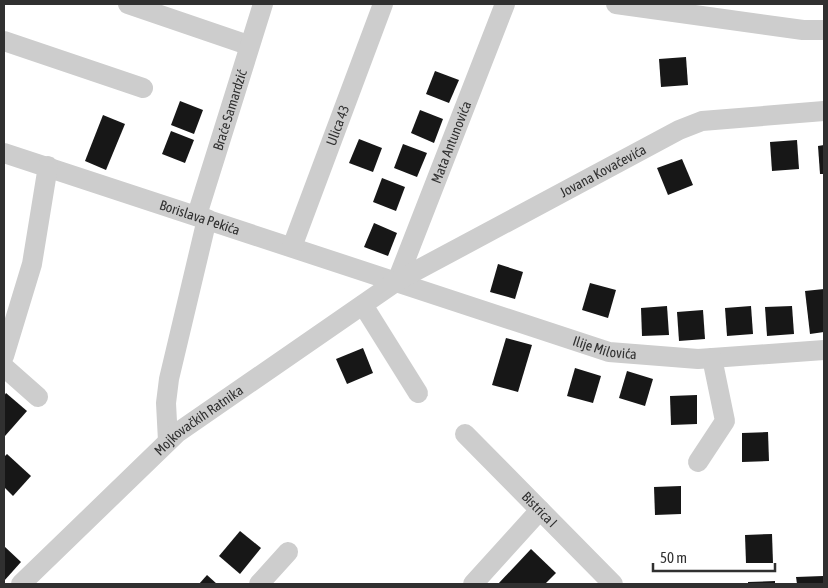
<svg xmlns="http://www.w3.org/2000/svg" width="828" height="588" font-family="'Asap Condensed',sans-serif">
<rect width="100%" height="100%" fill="#fff"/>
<g fill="#171717">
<polygon points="686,57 688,85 661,87 659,59"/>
<polygon points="435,71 459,80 449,103 426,94"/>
<polygon points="180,101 203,110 194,134 171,125"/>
<polygon points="420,110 443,119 434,143 411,133"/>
<polygon points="103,115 125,124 106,170 85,161"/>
<polygon points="171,131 194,140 185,163 162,154"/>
<polygon points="359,139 382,148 373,172 349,163"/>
<polygon points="797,140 799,169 772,171 770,142"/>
<polygon points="403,144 427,153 417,177 394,168"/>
<polygon points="824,145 824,174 820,174 818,146"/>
<polygon points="682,159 693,185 668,195 657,168"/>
<polygon points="382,178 405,187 396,211 373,202"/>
<polygon points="374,223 397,233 388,256 364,247"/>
<polygon points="498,264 523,272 515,299 490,292"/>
<polygon points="590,283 616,290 608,318 582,310"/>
<polygon points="824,289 824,332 810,334 805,291"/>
<polygon points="667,306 669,335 642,336 641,308"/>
<polygon points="751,306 753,334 727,336 725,308"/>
<polygon points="792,306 794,334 767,336 765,307"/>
<polygon points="703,310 705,339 679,341 677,312"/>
<polygon points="506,338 532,345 518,392 492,385"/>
<polygon points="363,348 373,373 347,384 336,359"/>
<polygon points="575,368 601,376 593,403 567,396"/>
<polygon points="627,371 653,379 645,406 619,398"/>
<polygon points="6,393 27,411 5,436 4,396"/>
<polygon points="697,395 697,424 671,425 670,396"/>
<polygon points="768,432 769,461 742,462 742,433"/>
<polygon points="7,454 31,476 13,496 4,487 4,457"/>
<polygon points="681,486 681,514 655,515 654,487"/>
<polygon points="240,531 261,548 240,574 219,556"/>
<polygon points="772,534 773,563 746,563 745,535"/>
<polygon points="4,546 21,562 4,581"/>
<polygon points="531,549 556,573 545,584 498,584"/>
<polygon points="207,575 217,584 199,584"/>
<polygon points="823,576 823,584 797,584 796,577"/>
<polygon points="775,581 775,584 748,584 748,582"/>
</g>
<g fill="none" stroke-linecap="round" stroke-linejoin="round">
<g stroke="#cdcdcd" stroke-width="20">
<polyline points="128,4 248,45"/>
<polyline points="616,4 803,30 824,30"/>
<polyline points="4,41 143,88"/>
<path id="s1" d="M4 153 609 352 698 359 824 350"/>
<path id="s2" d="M197 215 263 4"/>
<path id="s3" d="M292 247 383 4"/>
<path id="s4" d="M397 281 505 4"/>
<polyline points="363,305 418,393"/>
<polyline points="4,356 32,264 48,166"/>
<polyline points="4,367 38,397"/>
<path id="s5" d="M465 434 613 584"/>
<polyline points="168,441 166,403 169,379 207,219"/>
<polyline points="698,462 725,421 712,358"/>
<path id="s6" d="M21 584 177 433 397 281 679 130 702 121 824 111"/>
<polyline points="259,584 288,552"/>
<polyline points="473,584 540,510"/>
</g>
</g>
<g text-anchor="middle" stroke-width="5" stroke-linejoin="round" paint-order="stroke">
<g font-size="14" fill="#303030" stroke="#fff">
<text dy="5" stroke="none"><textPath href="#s2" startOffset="110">Braće Samardzić</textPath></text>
<text dy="5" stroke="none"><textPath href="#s3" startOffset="130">Ulica 43</textPath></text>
<text dy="5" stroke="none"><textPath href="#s4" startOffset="149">Mata Antunovića</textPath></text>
<text dy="5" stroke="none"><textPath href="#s6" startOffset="718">Jovana Kovačevića</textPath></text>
<text dy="5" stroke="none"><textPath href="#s1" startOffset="206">Borislava Pekića</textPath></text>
<text dy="5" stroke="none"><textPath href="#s1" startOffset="632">Ilije Milovića</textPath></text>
<text dy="5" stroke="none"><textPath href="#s6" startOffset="242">Mojkovačkih Ratnika</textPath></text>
<text dy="5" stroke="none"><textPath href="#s5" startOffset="106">Bistrica I</textPath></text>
</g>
</g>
<rect width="828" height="588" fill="none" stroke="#303030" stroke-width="10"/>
<path d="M653 563v8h122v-8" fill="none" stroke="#303030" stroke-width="2.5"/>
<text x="660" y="563" font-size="15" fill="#303030" stroke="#ffffff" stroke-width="4" paint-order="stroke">50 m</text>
</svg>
